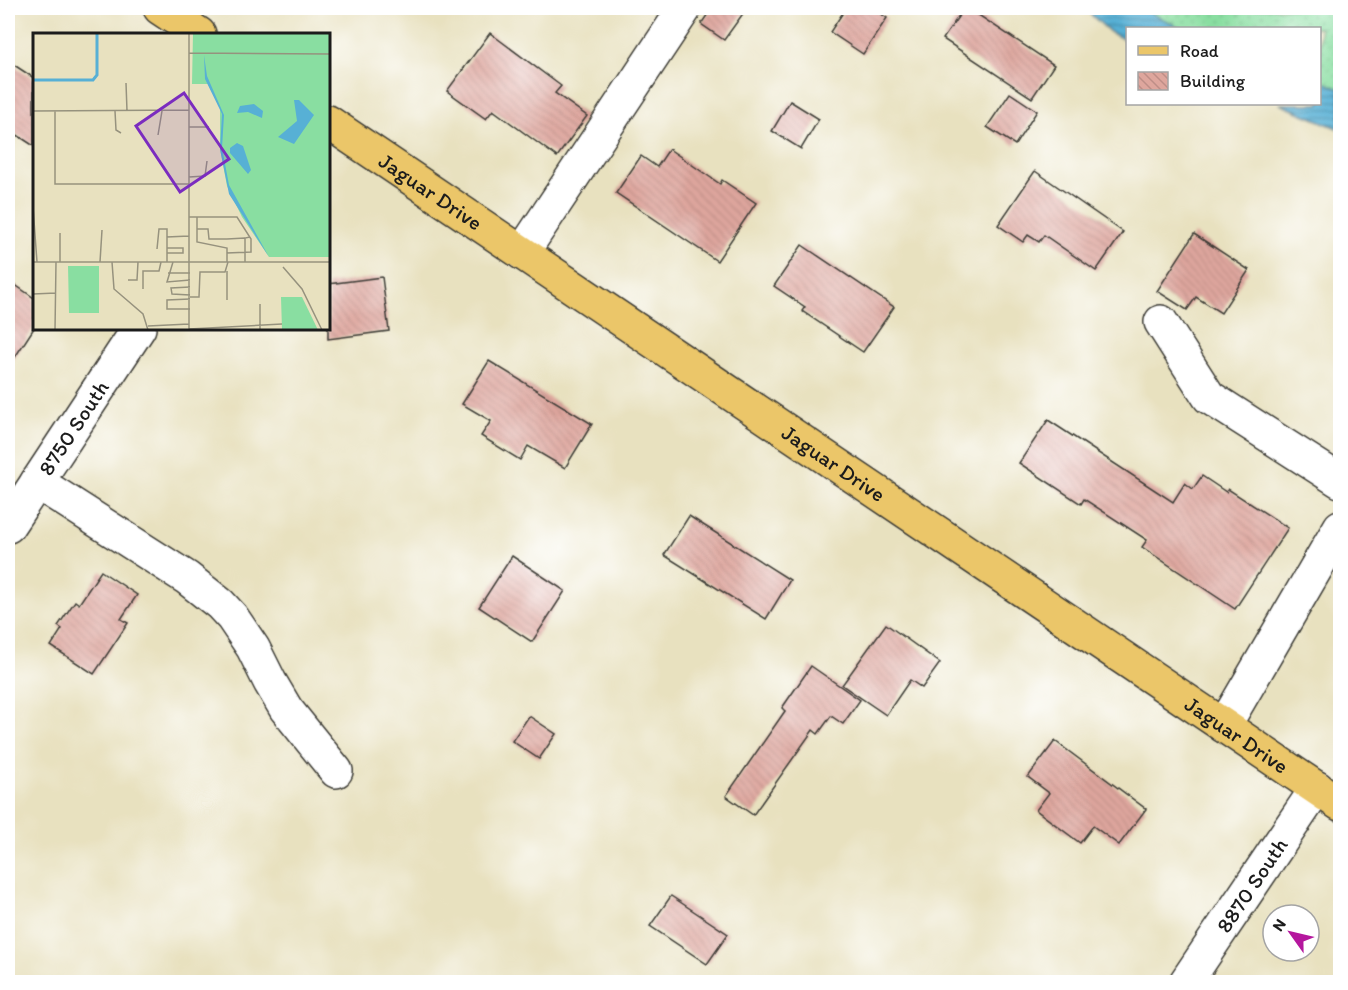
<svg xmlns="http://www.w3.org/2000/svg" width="1348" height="990" font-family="Itim,sans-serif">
<defs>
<pattern id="grass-dots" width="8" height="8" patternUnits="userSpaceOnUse" patternTransform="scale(1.5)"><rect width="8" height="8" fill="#89dea1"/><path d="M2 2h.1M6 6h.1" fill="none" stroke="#76be8a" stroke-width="1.8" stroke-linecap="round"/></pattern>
<pattern id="water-rules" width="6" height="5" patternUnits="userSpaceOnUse" patternTransform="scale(1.5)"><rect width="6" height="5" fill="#57b0d5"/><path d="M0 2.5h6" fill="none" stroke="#478eac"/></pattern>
<pattern id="building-back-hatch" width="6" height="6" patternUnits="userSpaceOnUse" patternTransform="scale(1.5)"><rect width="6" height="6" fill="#dea69d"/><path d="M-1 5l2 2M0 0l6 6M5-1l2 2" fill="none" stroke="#be8e87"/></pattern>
</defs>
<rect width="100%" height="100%" fill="#fff"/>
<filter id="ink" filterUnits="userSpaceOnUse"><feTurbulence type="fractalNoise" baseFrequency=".0167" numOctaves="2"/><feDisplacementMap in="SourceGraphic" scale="12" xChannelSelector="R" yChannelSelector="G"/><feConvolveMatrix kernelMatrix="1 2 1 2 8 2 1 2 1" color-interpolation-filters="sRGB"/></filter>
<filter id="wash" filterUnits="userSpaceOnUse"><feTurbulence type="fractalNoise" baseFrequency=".008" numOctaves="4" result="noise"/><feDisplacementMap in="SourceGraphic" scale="24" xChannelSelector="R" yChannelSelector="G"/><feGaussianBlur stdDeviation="1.35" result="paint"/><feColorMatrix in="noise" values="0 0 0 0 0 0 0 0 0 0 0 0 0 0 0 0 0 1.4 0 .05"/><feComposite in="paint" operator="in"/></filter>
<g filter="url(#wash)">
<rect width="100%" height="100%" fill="#e8e1bf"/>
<polygon fill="url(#grass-dots)" stroke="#527d5e" stroke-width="1.5" points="1084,8 1340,8 1340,129 1280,104 1320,104 1320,28 1128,28 1127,41 1110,32"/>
<g fill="url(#water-rules)" stroke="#3a6678" stroke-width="1.5">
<polygon points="1084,8 1141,8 1181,28 1128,28 1127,41 1110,32"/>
<polygon points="1320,80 1340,89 1340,129 1280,104 1320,104"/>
</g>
<g id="blocks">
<g fill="url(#building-back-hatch)">
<polygon points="712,8 747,8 724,40 701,24"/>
<polygon points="846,8 872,8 887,18 863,54 830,32"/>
<polygon points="964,8 968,8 1054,65 1032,98 943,39"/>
<polygon points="490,33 561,86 555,93 587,116 557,157 493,110 486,119 447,91"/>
<polygon points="8,61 34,78 34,146 8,129"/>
<polygon points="1010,93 1037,111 1015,145 987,127"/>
<polygon points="790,101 819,119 801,149 772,131"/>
<polygon points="669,149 720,184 722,180 756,203 717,261 616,193 641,156 657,167"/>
<polygon points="1035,171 1123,232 1096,271 1044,235 1039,242 1028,235 1023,242 998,225"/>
<polygon points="1194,234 1249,270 1221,313 1196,297 1187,310 1157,291"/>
<polygon points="802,245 894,307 863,352 802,311 805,307 774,286"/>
<polygon points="382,277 389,331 328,339 328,284"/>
<polygon points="8,280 34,298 34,328 8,368"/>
<polygon points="489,361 592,424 565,468 528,446 520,460 481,436 491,421 462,404"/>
<polygon points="1048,420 1173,502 1185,483 1193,489 1202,476 1226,492 1228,489 1288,528 1235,609 1142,547 1147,540 1084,499 1081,504 1019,463"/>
<polygon points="689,516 790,580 766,619 664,555"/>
<polygon points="512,556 565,591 532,642 479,607"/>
<polygon points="101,571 137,595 121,619 128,623 94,674 51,646 62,629 58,626 75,601 79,604"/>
<polygon points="886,624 940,663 922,688 910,680 886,715 842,685"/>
<polygon points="811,666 860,700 843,724 831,716 818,734 813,730 753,815 726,796 785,711 782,708"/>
<polygon points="529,716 556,734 539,759 512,741"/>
<polygon points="1055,741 1146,809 1119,845 1093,826 1080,843 1036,810 1049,793 1028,777"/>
<polygon points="671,896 728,934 707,964 650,926"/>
</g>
</g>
</g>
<g filter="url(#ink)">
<use href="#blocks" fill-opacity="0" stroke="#3b3a34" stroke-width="1.5"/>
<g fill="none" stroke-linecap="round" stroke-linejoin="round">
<defs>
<g id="minor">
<polyline points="522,253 685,8"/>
<polyline points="1161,322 1209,397 1340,481"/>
<polyline points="37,482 187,578 220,604 232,617 253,648 270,682 286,709 336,771"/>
<path id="s1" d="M8 526 139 328"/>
<polyline points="1224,726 1340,527"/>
<path id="s2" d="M1186 982 1317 788"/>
</g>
<g id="major">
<polyline points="160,8 199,34"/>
<path id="s3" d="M328 122 1340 804"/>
</g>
</defs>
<use href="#minor" stroke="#3b3a34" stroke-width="36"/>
<use href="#major" stroke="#3b3a34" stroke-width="36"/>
<use href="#minor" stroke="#fff" stroke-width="33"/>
<use href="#major" stroke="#ebc669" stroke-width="33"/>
</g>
</g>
<g text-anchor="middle" stroke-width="6" stroke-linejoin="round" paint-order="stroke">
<g font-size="22" fill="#1c1c1c" stroke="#fff">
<text dy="8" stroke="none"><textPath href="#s3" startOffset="124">Jaguar Drive</textPath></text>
<text dy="8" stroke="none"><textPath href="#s1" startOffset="118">8750 South</textPath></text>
<text dy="8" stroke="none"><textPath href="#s3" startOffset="610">Jaguar Drive</textPath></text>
<text dy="8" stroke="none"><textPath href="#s3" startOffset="1096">Jaguar Drive</textPath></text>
<text dy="8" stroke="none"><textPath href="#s2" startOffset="117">8870 South</textPath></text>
</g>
</g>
<g transform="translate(33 33)">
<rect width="297" height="297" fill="#e8e1bf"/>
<path d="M160 0H297V224H236L209 184 194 153 187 116V75L175 51H159ZM35 233H66V280H36Z" fill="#89dea1"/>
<path d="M248 264H269L285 297H249Z" fill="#89dea1"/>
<path d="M171 22 174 43 191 82 189 115 196 152 236 224 196 161 187 116 189 81 172 46ZM261 67H266L281 82 261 111 245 104 264 88ZM221 71 230 78 229 85 215 79 204 80 207 73ZM204 110 210 113 218 137 215 141 197 120V115Z" fill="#57b0d5"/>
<path fill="none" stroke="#57b0d5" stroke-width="3" d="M0 47H60L64 42V0"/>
<path fill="none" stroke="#96927e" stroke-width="1.5" d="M156 0V297M156 20 297 21M93 50 94 78M0 78 156 77M22 78V151H156M82 78 83 97 88 100M156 94H176M125 102 129 78M156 144 172 143 174 128M0 174 4 229M156 184H204L218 206V219L194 220V229M164 184V209L194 215V220M164 196H175L176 206H194M27 200V229M194 206 212 205M134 215H150V220H134M124 216 126 196H134V204M0 229H297M67 229 69 197M79 229 81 256 110 281 115 297M134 229V204L156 203M140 229 134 249 157 247M212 229V205L217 204M250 234 269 256 289 297M135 240H157M95 247H104L105 229M110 256V238H126L128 229M0 261 23 260M157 262 139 261 138 255 157 254M157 264H166L167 239H192L195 229M194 267V238M157 276H134V267L157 266M115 293 156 291M156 296 249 291M22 297 23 229M227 297V271"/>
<path fill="#7b2cbf" fill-opacity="0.15" stroke="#7b2cbf" stroke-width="3" d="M151 60 196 126 147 159 103 93Z"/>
<rect width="297" height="297" fill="none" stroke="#1c1c1c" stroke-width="3"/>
</g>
<rect width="1348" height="990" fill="none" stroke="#fff" stroke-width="30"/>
<rect x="1126" y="27" width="195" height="78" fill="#ffffff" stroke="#a4a4a4" stroke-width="1.5"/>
<rect x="1138" y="46" width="30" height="9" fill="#ebc669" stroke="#a4a4a4" stroke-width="1.5"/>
<text x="1180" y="57" font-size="18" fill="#1c1c1c">Road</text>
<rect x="1138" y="72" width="30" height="18" fill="url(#building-back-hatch)" stroke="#a4a4a4" stroke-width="1.5"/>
<text x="1180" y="87" font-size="18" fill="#1c1c1c">Building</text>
<g transform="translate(1291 933) rotate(304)"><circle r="28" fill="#ffffff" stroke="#a4a4a4" stroke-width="1.5"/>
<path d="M0-4.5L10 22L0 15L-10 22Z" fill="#b5179e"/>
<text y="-9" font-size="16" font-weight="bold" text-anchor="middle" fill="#1c1c1c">N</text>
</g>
</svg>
